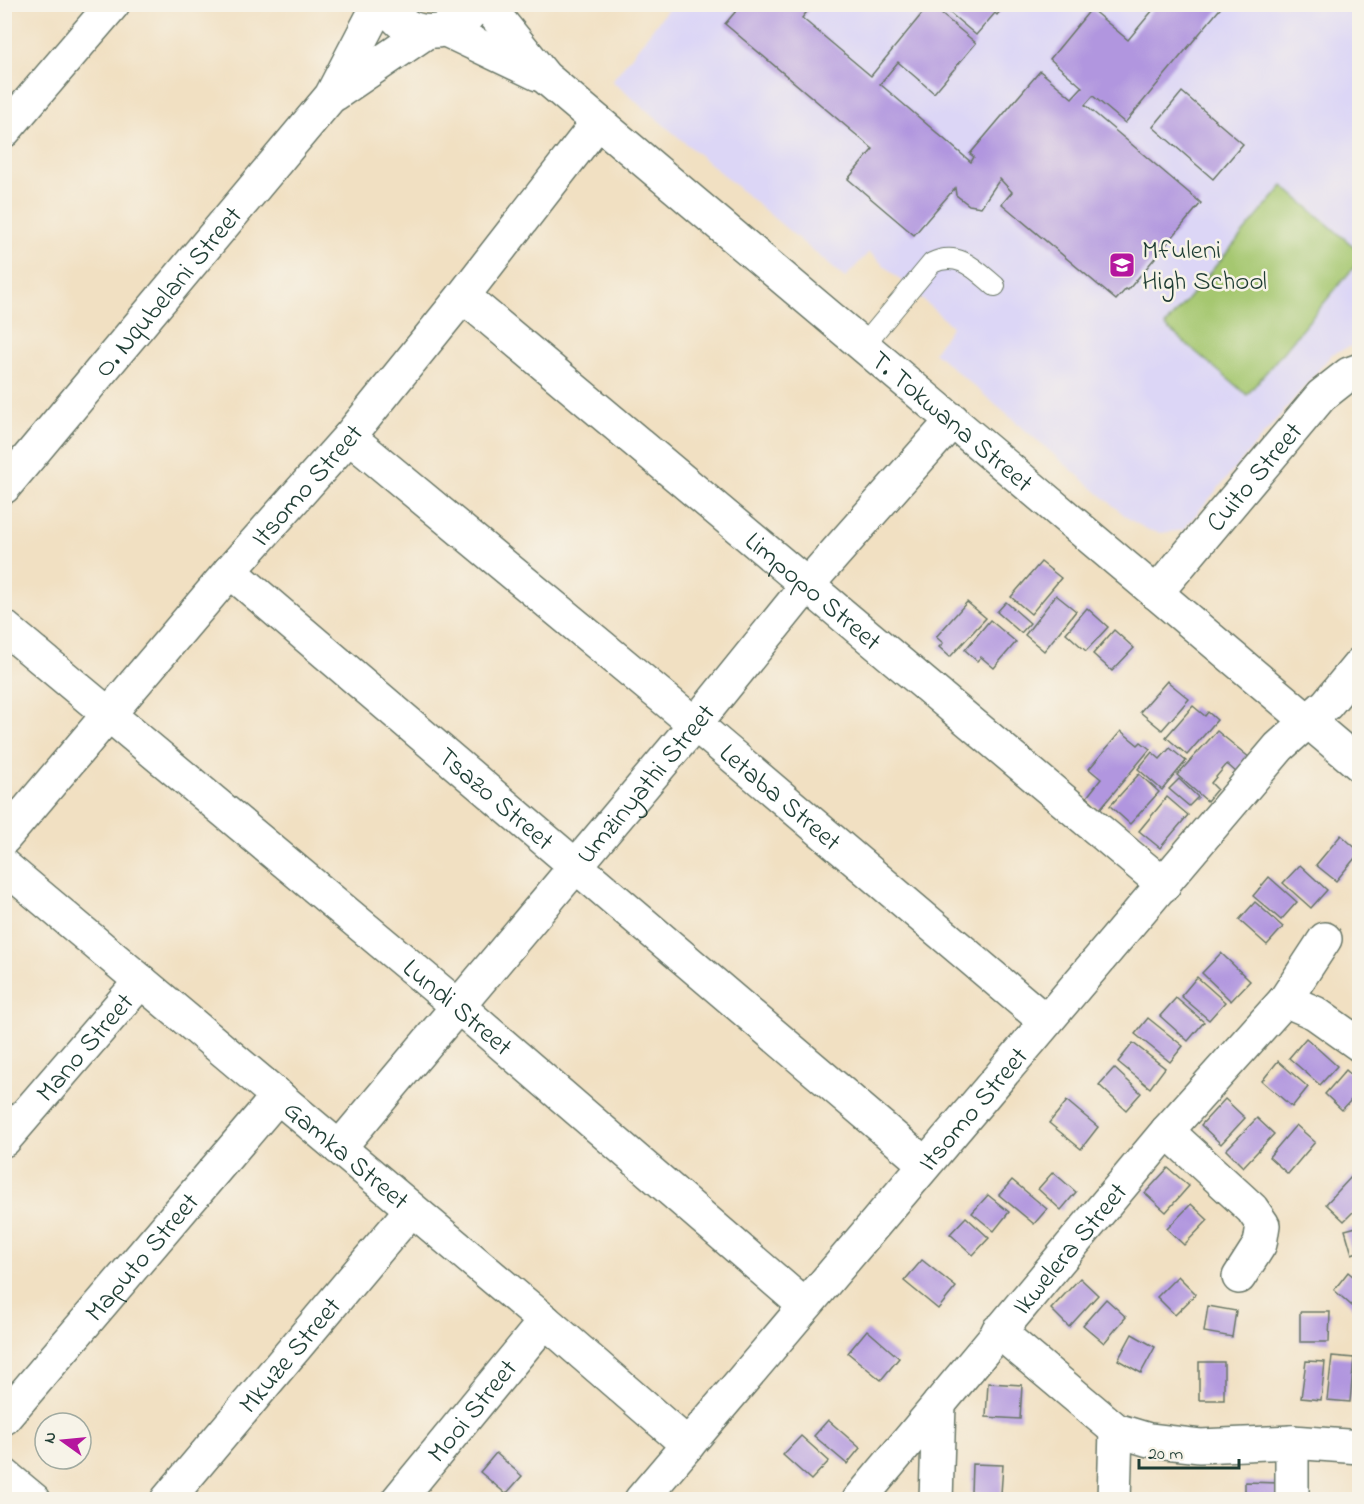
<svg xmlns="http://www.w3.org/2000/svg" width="1364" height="1504" font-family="'Indie Flower',sans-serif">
<rect width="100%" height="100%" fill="#f7f3e8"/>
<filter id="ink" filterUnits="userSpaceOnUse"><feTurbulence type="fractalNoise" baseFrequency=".0167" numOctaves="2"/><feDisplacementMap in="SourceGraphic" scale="12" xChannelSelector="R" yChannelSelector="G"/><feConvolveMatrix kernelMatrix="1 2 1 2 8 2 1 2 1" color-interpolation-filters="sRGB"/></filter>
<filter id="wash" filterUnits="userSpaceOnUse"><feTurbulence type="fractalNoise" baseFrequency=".008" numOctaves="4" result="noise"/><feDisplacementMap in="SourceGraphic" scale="24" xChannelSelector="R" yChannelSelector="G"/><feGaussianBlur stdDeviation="1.35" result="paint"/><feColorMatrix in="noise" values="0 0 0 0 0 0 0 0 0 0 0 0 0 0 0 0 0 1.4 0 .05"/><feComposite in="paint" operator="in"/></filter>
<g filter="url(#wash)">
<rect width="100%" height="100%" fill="#f1e0c2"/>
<polygon fill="#dcd6f6" points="671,5 1359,5 1359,343 1332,354 1183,530 1161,533 1148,530 1129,519 934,352 952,326 869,252 845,278 612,81"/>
<polygon fill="#a5c770" stroke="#628252" stroke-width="1.5" points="1283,186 1359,251 1359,261 1247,395 1165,326"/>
<g id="blocks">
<g fill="#b196df">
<polygon points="742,4 813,4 802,18 871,76 930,4 1006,4 997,15 995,13 976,35 944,8 940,13 976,43 934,93 898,62 880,84 971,162 974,157 970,154 1040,71 1072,98 1082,87 1050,59 1091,9 1128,40 1158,4 1224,4 1125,123 1093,96 1085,105 1201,203 1128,290 1126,289 1116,300 1002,204 1012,192 1000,179 981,207 969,205 956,195 955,188 914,235 848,179 873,149 725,24"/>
<polygon points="1182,92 1243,144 1213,179 1153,127"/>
<polygon points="1041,562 1061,578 1031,614 1011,597"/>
<polygon points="1056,595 1076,611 1044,651 1025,635"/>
<polygon points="967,602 986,618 950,657 939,647 943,643 936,637"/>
<polygon points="1006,602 1030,623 1021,633 997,612"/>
<polygon points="1087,608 1108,627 1086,651 1066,633"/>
<polygon points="990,620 1016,642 994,668 981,657 977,661 965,650"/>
<polygon points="1114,630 1134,648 1112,671 1093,654"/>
<polygon points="1167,681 1189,699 1162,730 1140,712"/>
<polygon points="1193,706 1205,716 1208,712 1217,720 1187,755 1166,737"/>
<polygon points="1121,731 1138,745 1141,742 1150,749 1100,809 1087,797 1101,779 1089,769"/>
<polygon points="1217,731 1250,758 1237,773 1227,764 1211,783 1217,789 1207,801 1177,775"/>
<polygon points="1170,748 1186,761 1162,790 1138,769 1152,752 1160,759"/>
<polygon points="1139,774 1159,792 1130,824 1110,806"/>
<polygon points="1179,779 1198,797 1189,806 1169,789"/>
<polygon points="1167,797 1188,815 1160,848 1139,831"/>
<polygon points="1341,835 1360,852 1336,881 1316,865"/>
<polygon points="1300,865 1327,890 1311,908 1283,883"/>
<polygon points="1269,877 1297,902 1281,920 1253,896"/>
<polygon points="1255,902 1283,927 1267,945 1239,920"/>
<polygon points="1221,953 1250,981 1231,1001 1202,973"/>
<polygon points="1197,977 1225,1002 1209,1020 1181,996"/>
<polygon points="1176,998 1204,1022 1188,1041 1160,1016"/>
<polygon points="1148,1018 1183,1046 1170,1062 1135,1034"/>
<polygon points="1306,1038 1337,1066 1320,1085 1289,1058"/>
<polygon points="1133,1043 1165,1068 1150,1088 1118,1062"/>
<polygon points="1278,1061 1308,1087 1292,1107 1262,1081"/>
<polygon points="1114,1068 1141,1093 1126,1110 1099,1085"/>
<polygon points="1346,1070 1360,1083 1360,1090 1342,1110 1325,1094"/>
<polygon points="1225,1099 1245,1118 1221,1144 1201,1125"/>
<polygon points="1067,1101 1098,1127 1081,1149 1049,1123"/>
<polygon points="1257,1118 1274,1134 1243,1167 1226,1150"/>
<polygon points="1296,1125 1315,1142 1288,1174 1269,1157"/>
<polygon points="1168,1168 1189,1186 1166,1212 1145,1193"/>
<polygon points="1053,1172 1076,1192 1061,1210 1038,1189"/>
<polygon points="1352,1176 1360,1183 1360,1205 1344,1221 1326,1204"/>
<polygon points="1012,1180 1047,1209 1034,1224 999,1195"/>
<polygon points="988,1195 1009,1212 994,1231 972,1213"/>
<polygon points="1191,1204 1208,1220 1184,1245 1167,1229"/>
<polygon points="966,1217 989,1238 973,1255 950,1234"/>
<polygon points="1360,1226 1360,1251 1352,1254 1345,1230"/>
<polygon points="922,1260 956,1287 938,1309 904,1281"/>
<polygon points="1348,1272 1360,1282 1360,1313 1334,1290"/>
<polygon points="1178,1276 1196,1294 1175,1315 1157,1297"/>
<polygon points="1080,1278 1098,1295 1069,1327 1051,1309"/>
<polygon points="1106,1299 1126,1317 1104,1343 1083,1325"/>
<polygon points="1208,1306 1236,1311 1232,1337 1204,1332"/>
<polygon points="1300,1312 1330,1312 1329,1342 1300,1342"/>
<polygon points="867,1330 899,1358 881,1380 848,1353"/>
<polygon points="1132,1334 1155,1347 1141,1373 1118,1360"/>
<polygon points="1332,1356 1354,1358 1350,1402 1327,1400"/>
<polygon points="1306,1361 1325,1362 1321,1400 1301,1398"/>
<rect x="1199" y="1362" width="25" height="38"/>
<polygon points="988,1383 1022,1385 1020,1419 986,1417"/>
<polygon points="828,1420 860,1448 847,1464 814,1436"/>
<polygon points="801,1436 829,1461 811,1480 783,1455"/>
<polygon points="496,1453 522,1476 506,1494 480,1472"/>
<polygon points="972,1464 1003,1465 1001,1494 971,1493"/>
<polygon points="1245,1482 1279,1483 1278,1500 1245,1500"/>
</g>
</g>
</g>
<g filter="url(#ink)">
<use href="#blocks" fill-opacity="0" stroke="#687666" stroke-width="1.5"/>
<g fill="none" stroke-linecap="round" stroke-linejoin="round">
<defs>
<path id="lane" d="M863 346 932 263C959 250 976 270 995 286"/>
<g id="street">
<polyline points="4,131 113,4"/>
<path id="s1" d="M463 296 1164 885"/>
<path id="s2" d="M349 437 695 724 1045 1021"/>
<path id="s3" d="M230 571 925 1164"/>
<path id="s4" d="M1156 593 1321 396 1349 374 1360 370"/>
<path id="s5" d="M4 627 459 1007 804 1305"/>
<path id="s6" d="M4 838 230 571 349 437 463 296 598 122"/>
<path id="s7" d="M4 866 545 1321 688 1445"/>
<polyline points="1285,1000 1315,1013 1360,1045"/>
<polyline points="1167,1131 1252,1209 1263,1225 1260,1244 1239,1277"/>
<path id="s8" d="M4 1140 141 981"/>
<path id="s9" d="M339 1148 695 724 808 584 953 420"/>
<polyline points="998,1331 1116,1430 1149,1440 1200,1446 1292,1442 1360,1447"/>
<path id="s10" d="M4 1418 278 1096"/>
<polyline points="4,1475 34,1500"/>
<path id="s11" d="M167 1500 411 1210"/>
<path id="s12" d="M398 1500 545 1321"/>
<path id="s13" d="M641 1500 1279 747 1327 704 1360 664"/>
<path id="s14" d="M859 1500 1167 1131 1285 1000 1325 939"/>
<polyline points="936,1500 939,1404"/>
<polyline points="1114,1500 1116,1430"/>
<polyline points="1292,1500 1292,1442"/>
</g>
<g id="secondary">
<path d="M387 4C403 42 458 39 476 4"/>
<path id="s15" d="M486 4 545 77 1360 765"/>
<polyline points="446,30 538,74"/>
<polyline points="335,94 426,32"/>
<path id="s16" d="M4 487 331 96 379 4"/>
</g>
</defs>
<use href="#lane" stroke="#687666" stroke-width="22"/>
<use href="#street" stroke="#687666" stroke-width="36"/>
<use href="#secondary" stroke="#687666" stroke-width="36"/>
<use href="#lane" stroke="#fff" stroke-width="20"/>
<use href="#street" stroke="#fff" stroke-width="33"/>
<use href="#secondary" stroke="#fff" stroke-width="33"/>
</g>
</g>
<defs>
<symbol id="school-square" viewBox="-11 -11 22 22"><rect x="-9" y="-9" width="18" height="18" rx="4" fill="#b5179e" stroke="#f7f3e8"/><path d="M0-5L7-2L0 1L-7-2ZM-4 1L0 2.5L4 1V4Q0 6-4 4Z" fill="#fff"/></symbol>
</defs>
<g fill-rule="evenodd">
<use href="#school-square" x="1107" y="250" width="30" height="30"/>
</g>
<g text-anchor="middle" stroke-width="5" stroke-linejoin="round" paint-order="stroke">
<g font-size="27" fill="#1f3d34" stroke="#f7f3e8" text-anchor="start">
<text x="1142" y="258">Mfuleni<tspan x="1142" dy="31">High School</tspan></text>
</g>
<g font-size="27" fill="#1f3d34" stroke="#f7f3e8">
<text dy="9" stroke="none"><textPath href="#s16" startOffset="255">O. Nqubelani Street</textPath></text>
<text dy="9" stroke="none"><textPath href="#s15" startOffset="627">T. Tokwana Street</textPath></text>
<text dy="9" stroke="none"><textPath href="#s4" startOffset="152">Cuito Street</textPath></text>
<text dy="9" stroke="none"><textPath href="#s6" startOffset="465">Itsomo Street</textPath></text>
<text dy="9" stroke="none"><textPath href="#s1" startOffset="458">Limpopo Street</textPath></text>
<text dy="9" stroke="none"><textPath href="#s9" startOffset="476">Umzinyathi Street</textPath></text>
<text dy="9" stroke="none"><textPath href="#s3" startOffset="350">Tsazo Street</textPath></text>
<text dy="9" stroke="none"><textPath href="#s2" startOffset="562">Letaba Street</textPath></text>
<text dy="9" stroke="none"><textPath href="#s5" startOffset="592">Lundi Street</textPath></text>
<text dy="9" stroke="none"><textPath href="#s8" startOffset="123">Mano Street</textPath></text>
<text dy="9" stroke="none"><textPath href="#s13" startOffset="513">Itsomo Street</textPath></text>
<text dy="9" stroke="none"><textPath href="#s7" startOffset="448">Gamka Street</textPath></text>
<text dy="9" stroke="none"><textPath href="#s14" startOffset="328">Ikwelera Street</textPath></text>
<text dy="9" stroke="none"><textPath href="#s10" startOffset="212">Maputo Street</textPath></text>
<text dy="9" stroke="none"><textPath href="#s11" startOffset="190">Mkuze Street</textPath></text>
<text dy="9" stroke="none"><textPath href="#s12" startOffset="116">Mooi Street</textPath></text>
</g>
</g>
<rect width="1364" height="1504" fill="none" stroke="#f7f3e8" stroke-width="24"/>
<g transform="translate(63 1441) rotate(285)"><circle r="28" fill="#f7f3e8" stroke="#a1aaa0" stroke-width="1.5"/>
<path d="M0-4.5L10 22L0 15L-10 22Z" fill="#b5179e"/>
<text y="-9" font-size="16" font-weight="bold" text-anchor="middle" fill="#1f3d34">N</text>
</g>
<path d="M1139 1459v9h100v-9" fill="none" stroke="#1f3d34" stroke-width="3"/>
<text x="1148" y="1459" font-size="18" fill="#1f3d34" stroke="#f7f3e8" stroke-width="4.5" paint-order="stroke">20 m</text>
</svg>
